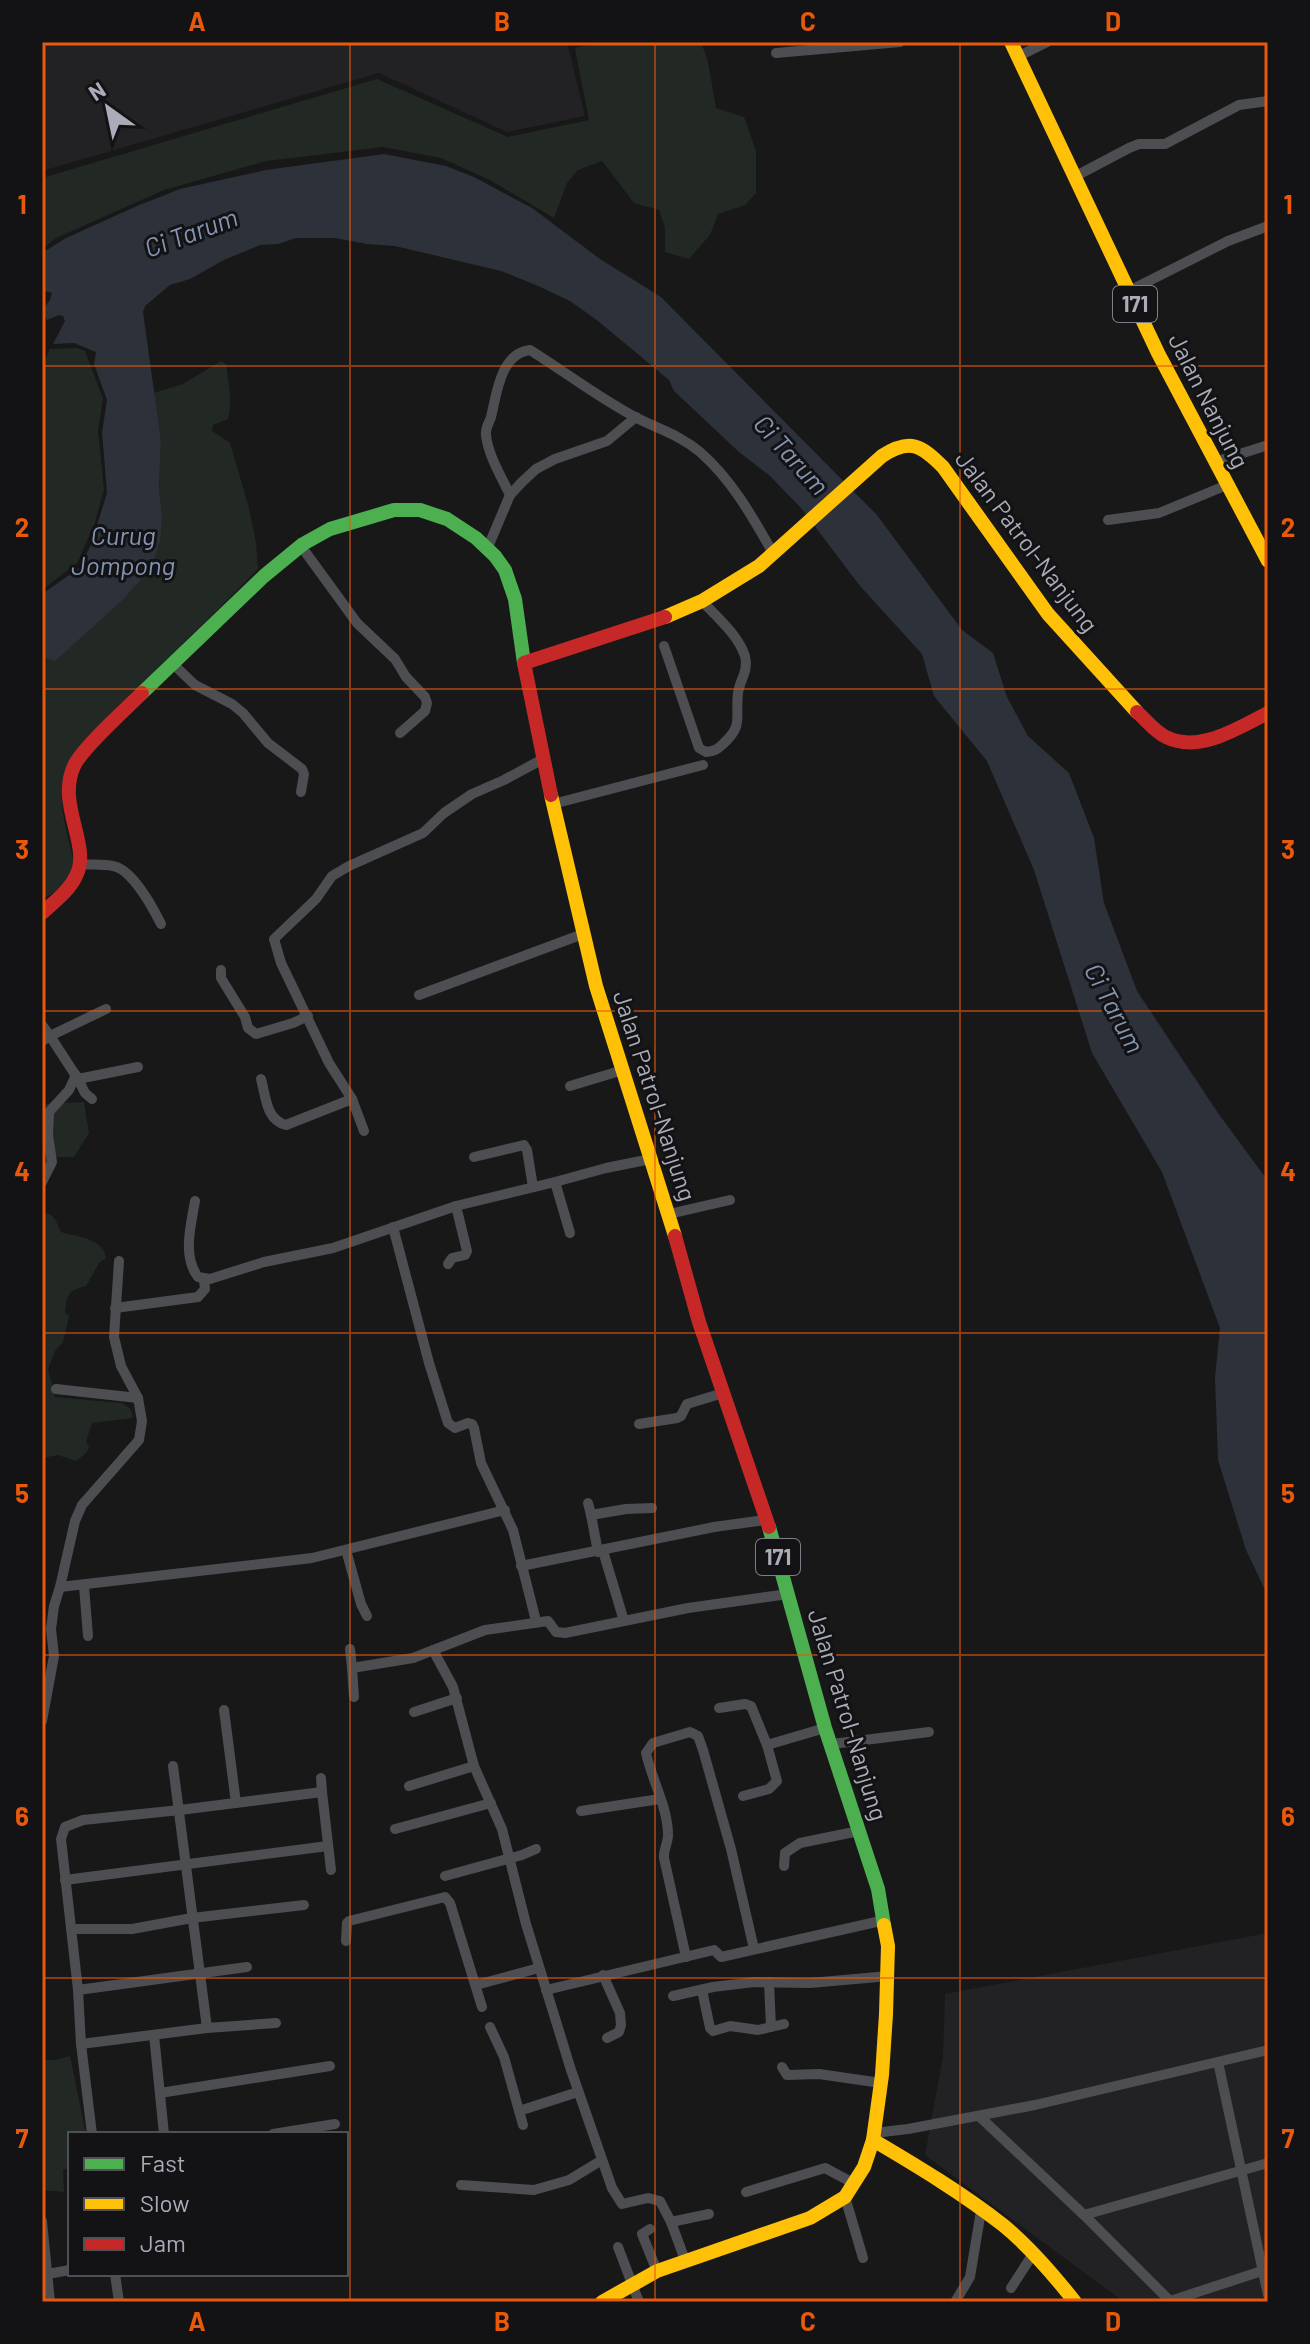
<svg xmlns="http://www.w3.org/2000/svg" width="1310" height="2344" font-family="Barlow,sans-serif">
<rect width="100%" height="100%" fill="#181819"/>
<g fill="#222224">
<polygon points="42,42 567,42 585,116 507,132 379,73 42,171"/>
<polygon points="1268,1933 1268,2302 1124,2302 925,2155 943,2056 945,1994"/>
</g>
<g fill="#222924">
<polygon points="597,42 701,42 708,62 716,108 744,117 756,151 756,193 745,205 718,214 710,235 689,259 665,252 665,227 659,210 634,203 602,161 578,170 567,183 554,218 490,180 441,158 383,147 266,161 164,190 56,238 42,249 42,178 377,79 508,137 589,120 575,48"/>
<polygon points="76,348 85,351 103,399 98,431 104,489 95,522 78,562 42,590 42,366 50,349"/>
<path d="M221 361 226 364C228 382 233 401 228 419L213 425 212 431 230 443 249 508 256 543 258 569C214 615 167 657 123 703 101 726 73 748 64 779 56 809 71 840 75 870L65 886 46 897 42 894V657L82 635 98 622 124 599 150 569 162 517 159 487 161 441 154 393 183 384Z"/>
<polygon points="84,1102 89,1133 74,1157 49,1157 42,1170 42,1104"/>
<path d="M42 1212C55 1214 56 1221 61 1232 78 1237 103 1238 106 1258L99 1263 86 1286C68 1290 67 1295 65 1313L69 1316 63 1342 55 1351 48 1369 55 1397 121 1403C129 1407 133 1409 132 1418L92 1423 86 1441 89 1447 86 1453 76 1461 58 1455 42 1458Z"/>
<polygon points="70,2056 86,2134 70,2134 70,2167 63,2170 64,2192 42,2190 42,2060 56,2060"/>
</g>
<polygon fill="#2c313a" points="384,154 446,166 474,177 532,208 600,259 661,297 877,515 962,630 993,653 1007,697 1028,736 1069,773 1094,838 1104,903 1137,991 1218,1113 1268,1181 1268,1596 1246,1550 1218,1460 1215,1378 1220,1328 1162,1172 1092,1053 1034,870 987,761 934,696 922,654 860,586 801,508 769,475 739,452 674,391 669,380 598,321 570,301 536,285 501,271 395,246 367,244 335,238 296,238 278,244 260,245 224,260 190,279 170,285 145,306 143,312 161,441 159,487 162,517 160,541 150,569 124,599 55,661 42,657 42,594 78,569 91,545 107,493 102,432 107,400 94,364 96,352 74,343 53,344 65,321 63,316 59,315 47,320 42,310 50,300 52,293 42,290 42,253 66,238 137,206 180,189 266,170"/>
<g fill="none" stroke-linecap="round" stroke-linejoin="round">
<g stroke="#4d4e51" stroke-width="10">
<polyline points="776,53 900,42"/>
<polyline points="1019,56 1047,42"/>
<polyline points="1074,177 1129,148 1139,144 1165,144 1239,105 1268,101"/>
<polyline points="1129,291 1228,241 1268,226"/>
<polyline points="1215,462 1268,445"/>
<path d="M510 495C501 476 488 455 486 435 485 428 489 423 491 417 497 393 500 354 530 350 565 372 599 398 635 417 658 429 680 435 700 452 732 480 752 516 773 553"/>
<polyline points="1108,520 1159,513 1227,485"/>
<polyline points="301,546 357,623 395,659 406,677 425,697 427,703 425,711 400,733"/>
<polyline points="488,547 510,495 522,482 536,469 555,459 607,441 636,417"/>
<path d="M664 646 699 748 706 752C714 751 717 750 723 744 744 725 735 718 738 693 740 679 749 671 745 656 738 635 717 617 702 601"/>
<polyline points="172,663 195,685 232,704 243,713 268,743 302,769 304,774 301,792"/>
<polyline points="553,804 703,765"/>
<path d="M81 864C91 865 103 864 113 866 132 869 153 908 161 924"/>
<polyline points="221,970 221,978 245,1017 248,1028 256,1034 293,1023 308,1016"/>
<polyline points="419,995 583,934"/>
<polyline points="42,1025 50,1036 106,1009"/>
<polyline points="42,1041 50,1036 78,1079 138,1067"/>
<polyline points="78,1079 85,1093 92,1099"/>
<path d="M261 1079C266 1097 266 1120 286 1125L352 1099"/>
<polyline points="570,1086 623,1070"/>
<polyline points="364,1131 352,1099 329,1063 294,990 281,963 274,939 316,899 332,876 349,866 423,833 444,813 472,794 504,780 543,759"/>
<polyline points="474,1157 524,1145 527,1150 533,1187"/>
<polyline points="42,1182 52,1162 48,1135 49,1112 69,1090 76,1075"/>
<path d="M195 1201C191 1225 182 1256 198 1277L210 1279 264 1262 333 1248 456 1206 555 1182"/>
<polyline points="669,1214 730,1200"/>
<polyline points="393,1227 429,1363 448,1423 455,1428 468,1423 472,1424 474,1428 481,1463 513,1530 536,1621"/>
<polyline points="570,1233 555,1182 606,1168 651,1159"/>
<polyline points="448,1264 452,1258 465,1255 467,1251 456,1206"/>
<polyline points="115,1308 198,1297 205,1289 204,1280"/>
<polyline points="56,1389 138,1398"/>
<polyline points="639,1424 677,1418 681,1416 687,1404 723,1393"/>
<polyline points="588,1503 591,1515"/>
<polyline points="346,1550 361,1604 367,1616"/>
<polyline points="603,1551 624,1621"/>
<polyline points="598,1552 591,1515 626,1509 652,1508"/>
<polyline points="521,1566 714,1527 765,1520"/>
<polyline points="84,1586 88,1636"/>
<polyline points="60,1587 312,1558 505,1510"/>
<polyline points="350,1649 352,1668 413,1658 485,1630 548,1621 556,1632 565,1633 688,1608 788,1594"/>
<polyline points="433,1650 453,1687 474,1766 502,1829 526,1924 571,2070 612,2188 622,2204 648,2198 660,2201 671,2222 685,2260"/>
<polyline points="352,1668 354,1697"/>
<polyline points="719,1708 745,1704 751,1706 767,1745"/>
<polyline points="224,1710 236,1803"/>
<polyline points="414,1712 457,1698"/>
<polyline points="42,1721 54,1656 51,1629 54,1606 60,1587 75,1521 82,1505 139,1440 142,1421 138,1398 121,1366 114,1337 119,1261"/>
<polyline points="832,1744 929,1732"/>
<polyline points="173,1766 207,2028"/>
<polyline points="321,1778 322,1792"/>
<polyline points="409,1786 474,1766"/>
<polyline points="743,1796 769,1789 777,1781 767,1745 825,1728"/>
<polyline points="581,1811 660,1799"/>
<polyline points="395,1829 491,1803"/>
<polyline points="784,1866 785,1853 800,1843 859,1831"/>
<polyline points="445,1876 522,1855 536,1849"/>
<polyline points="65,1880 328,1846"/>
<polyline points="71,1929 132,1929 192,1918 304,1905"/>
<polyline points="346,1941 347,1923 349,1921 445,1897 450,1903 482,2007"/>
<path d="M686 1957 664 1858C663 1849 669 1842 668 1833 667 1806 652 1780 646 1753L653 1743 690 1732 698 1736 703 1750 731 1849 754 1949"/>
<polyline points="603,1975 620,2013 621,2025 619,2032 607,2038"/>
<polyline points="769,1982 771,2027 784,2024"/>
<polyline points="476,1985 539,1968"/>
<polyline points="78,1990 247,1967"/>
<polyline points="546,1990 714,1950 721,1957 885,1920"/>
<polyline points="702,1990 710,2028 713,2031 730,2026 758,2030 771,2027"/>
<polyline points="673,1996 713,1987 754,1982 810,1983 889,1976"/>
<polyline points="490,2027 504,2057 523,2125"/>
<polyline points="154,2035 164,2134"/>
<polyline points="81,2044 207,2028 276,2023"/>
<polyline points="1218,2062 1268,2295"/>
<polyline points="782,2067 787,2075 819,2074 881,2083"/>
<polyline points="160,2093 330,2066"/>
<polyline points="519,2111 578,2092"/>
<polyline points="979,2116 1084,2215 1268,2163"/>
<polyline points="874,2133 908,2129 1035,2105 1268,2050"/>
<polyline points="92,2134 81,2044 78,1990 61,1839 65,1827 83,1820 180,1810 322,1792 331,1870"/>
<polyline points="273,2134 335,2124"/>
<polyline points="461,2185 534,2190 569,2180 602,2160"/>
<polyline points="746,2192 825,2168 855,2184"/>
<polyline points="845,2197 863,2258"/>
<polyline points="1084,2215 1170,2301 1268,2269"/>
<polyline points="42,2221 50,2302"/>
<polyline points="671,2222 709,2214"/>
<polyline points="650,2229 642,2234 657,2271"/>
<polyline points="618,2247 639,2302"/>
<polyline points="115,2274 119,2302"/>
<polyline points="42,2275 70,2270"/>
<polyline points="1011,2288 1033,2254"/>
<polyline points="955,2302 970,2277 981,2211"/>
</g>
<g stroke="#4caf50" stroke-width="14">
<polyline points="142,693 264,576 303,544 330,529 394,510 420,510 447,519 476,538 495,556 505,570 515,599 524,663"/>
<polyline points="769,1527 825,1728 878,1889 884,1925"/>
</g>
<g stroke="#ffc107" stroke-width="14">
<polyline points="1011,42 1158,353 1268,561"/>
<path d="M665 617 702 601 759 566 882 456C910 438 921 445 943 467L1048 614 1137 712"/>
<polyline points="551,795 596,986 675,1236"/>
<path d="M873 2140C917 2166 962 2193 1003 2225 1030 2247 1053 2274 1075 2302"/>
<polyline points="602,2302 657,2271 810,2218 845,2197 864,2167 873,2140 882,2075 886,2014 888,1946 884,1925"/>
</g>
<g stroke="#c62828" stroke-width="14">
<path d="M1137 712C1146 720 1155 732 1166 737 1200 754 1239 727 1268 713"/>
<polyline points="551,795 524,663 665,617"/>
<path d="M42 913C54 902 69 891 76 876 92 846 56 805 74 766 82 748 126 709 142 693"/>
<polyline points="675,1236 699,1322 769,1527"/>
</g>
</g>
<path fill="none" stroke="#e8590c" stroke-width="2" stroke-opacity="0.55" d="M350 42V2302M655 42V2302M960 42V2302M42 366H1268M42 689H1268M42 1011H1268M42 1333H1268M42 1655H1268M42 1978H1268"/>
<g text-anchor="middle" stroke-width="6" stroke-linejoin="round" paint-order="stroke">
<g fill="#131214" stroke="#7d7e88" stroke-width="2">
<rect x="1113" y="286" width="44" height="36" rx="6"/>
<rect x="756" y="1539" width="44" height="36" rx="6"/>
</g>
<g font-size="22" font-weight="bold" fill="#aaadb9">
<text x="1135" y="312">171</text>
<text x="778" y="1565">171</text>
</g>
<g font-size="24" fill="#aaadb9" stroke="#131214">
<text transform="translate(1208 401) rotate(63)" y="8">Jalan Nanjung</text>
<text transform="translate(1026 542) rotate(53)" y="8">Jalan Patrol-Nanjung</text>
<text transform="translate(654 1096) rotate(72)" y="8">Jalan Patrol-Nanjung</text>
<text transform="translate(847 1715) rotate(73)" y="8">Jalan Patrol-Nanjung</text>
</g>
<g font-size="26" font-style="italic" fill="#8395b2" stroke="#131214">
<text transform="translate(191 233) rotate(-20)" y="9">Ci Tarum</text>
<text transform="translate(791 455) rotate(48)" y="9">Ci Tarum</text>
<text x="123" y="545">Curug<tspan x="123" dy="30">Jompong</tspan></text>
<text transform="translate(1114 1008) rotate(62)" y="9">Ci Tarum</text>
</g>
</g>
<rect width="1310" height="2344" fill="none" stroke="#131214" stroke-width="88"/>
<rect x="68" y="2132" width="280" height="144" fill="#131214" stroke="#4f5056" stroke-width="2"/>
<rect x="84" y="2158" width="40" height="12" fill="#4caf50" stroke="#4f5056" stroke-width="2"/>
<text x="140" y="2172" font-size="24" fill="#aaadb9">Fast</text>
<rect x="84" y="2198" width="40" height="12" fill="#ffc107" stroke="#4f5056" stroke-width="2"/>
<text x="140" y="2212" font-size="24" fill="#aaadb9">Slow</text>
<rect x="84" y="2238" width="40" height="12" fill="#c62828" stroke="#4f5056" stroke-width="2"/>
<text x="140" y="2252" font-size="24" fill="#aaadb9">Jam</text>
<g transform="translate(108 108) rotate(327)" stroke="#131214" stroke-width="6" paint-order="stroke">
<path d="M0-6L14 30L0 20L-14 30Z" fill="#aaadb9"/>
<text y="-12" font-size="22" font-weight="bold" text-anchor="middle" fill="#aaadb9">N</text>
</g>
<rect x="44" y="44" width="1222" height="2256" fill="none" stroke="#e8590c" stroke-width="3"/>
<g font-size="26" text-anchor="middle" font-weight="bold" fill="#e8590c">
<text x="197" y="31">A</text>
<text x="502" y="31">B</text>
<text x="808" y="31">C</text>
<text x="1113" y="31">D</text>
<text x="22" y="214">1</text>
<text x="1288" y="214">1</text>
<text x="22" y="537">2</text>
<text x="1288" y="537">2</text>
<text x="22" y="859">3</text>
<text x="1288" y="859">3</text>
<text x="22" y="1181">4</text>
<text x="1288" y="1181">4</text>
<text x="22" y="1503">5</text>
<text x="1288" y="1503">5</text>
<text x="22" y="1826">6</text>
<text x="1288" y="1826">6</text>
<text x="22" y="2148">7</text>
<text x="1288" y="2148">7</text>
<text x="197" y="2331">A</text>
<text x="502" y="2331">B</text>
<text x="808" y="2331">C</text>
<text x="1113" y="2331">D</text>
</g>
</svg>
